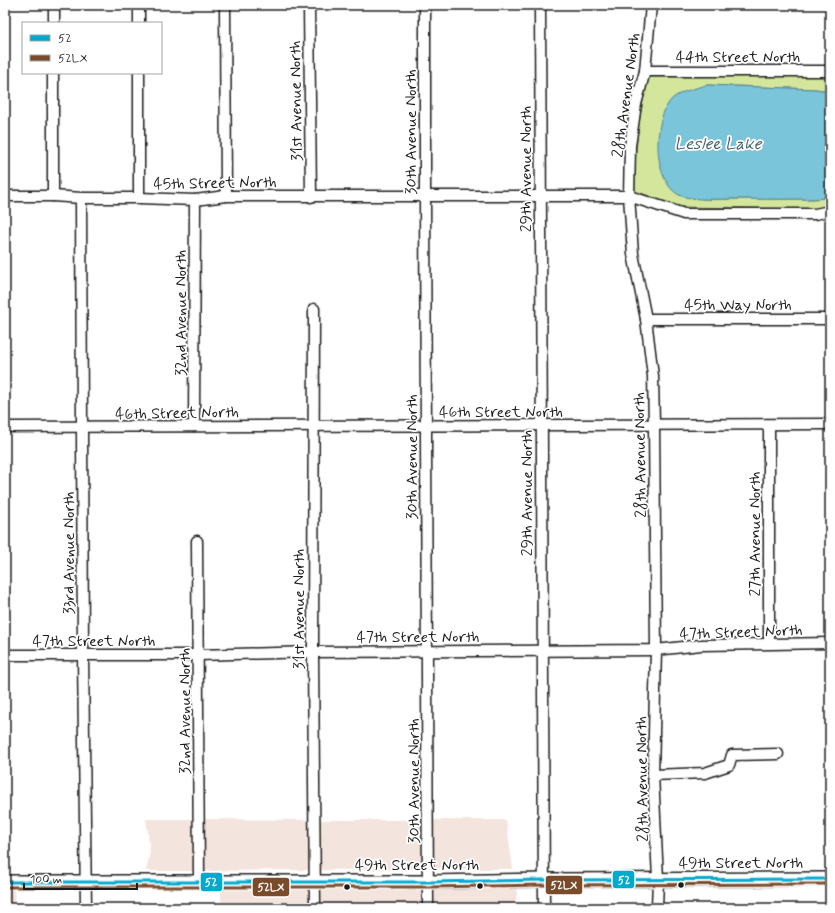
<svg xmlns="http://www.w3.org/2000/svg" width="835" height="913" font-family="Mynerve,sans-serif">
<rect width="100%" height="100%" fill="#fff"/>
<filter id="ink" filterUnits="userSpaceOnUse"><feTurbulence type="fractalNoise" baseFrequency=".025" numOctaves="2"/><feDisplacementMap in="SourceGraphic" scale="8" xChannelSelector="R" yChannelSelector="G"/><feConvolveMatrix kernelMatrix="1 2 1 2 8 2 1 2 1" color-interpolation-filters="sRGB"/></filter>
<g filter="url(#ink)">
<g fill="#f4e4de">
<polygon points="146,819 195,819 195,871 146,871 150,851"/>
<polygon points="203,819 310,820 310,870 204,871"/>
<polygon points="319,820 424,820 424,869 319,870"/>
<polygon points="432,820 506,820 513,869 433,869"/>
<rect x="221" y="886" width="89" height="22"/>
<rect x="319" y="886" width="105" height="22"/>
<polygon points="433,886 518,886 515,908 433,908"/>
<polygon points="5,888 14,888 15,908 5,908"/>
</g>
<path fill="#d4e69b" stroke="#78815c" d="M830 76V91L815 89 707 85 702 199H811L830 198V206L813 209 679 207 635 191C634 150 639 116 648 77Z"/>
<path fill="#7ac5da" stroke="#54818e" d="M707 85 815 89 830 91V198C799 200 767 199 736 199 722 199 691 201 679 195 652 181 652 117 673 98 682 91 696 88 707 85Z"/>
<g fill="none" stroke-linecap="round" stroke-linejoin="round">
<defs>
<g id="minor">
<polyline points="139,5 139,23"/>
<polyline points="225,5 226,196"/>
<polyline points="309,5 311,197"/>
<polyline points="425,5 425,197 428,908"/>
<polyline points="540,5 544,908"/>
<polyline points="651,5 645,71 636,104 630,146 629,196 633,254 646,319 653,376 654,425 656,650 653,775 658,879 657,908"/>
<polyline points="54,23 54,5"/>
<polyline points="645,71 830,71"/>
<polyline points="139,73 139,198"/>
<polyline points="5,196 53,196 81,198 139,198 195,200 226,196 629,196 684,214 815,214 830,211"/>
<polyline points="53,196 53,73"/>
<polyline points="81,198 83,654 86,908"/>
<polyline points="314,309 313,652 315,908"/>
<polyline points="646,319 830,319"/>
<polyline points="769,425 769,643"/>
<polyline points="194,426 195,200"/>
<polyline points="5,427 830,424"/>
<polyline points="197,541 199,881"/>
<polyline points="5,655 198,655 313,652 656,650 701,645 830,643"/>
<polyline points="653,775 705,773 729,765 732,755 778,754"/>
</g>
<polyline id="major" points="5,882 428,882 544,880 830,879"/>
</defs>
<use href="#minor" stroke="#1c1c1c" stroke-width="13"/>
<use href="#major" stroke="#1c1c1c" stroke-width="16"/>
<use href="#minor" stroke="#fff" stroke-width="10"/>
<use href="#major" stroke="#fff" stroke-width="13"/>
<defs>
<polyline id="bus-1" points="5,882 428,882 544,880 830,879"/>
<polyline id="bus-2" points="5,887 428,887 544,885 830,884"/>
</defs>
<use href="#bus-1" stroke="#fff" stroke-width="6"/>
<use href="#bus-2" stroke="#fff" stroke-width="6"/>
<use href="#bus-1" stroke="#00a9ce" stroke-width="3"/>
<use href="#bus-2" stroke="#7a4b2a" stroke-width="3"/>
</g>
</g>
<g fill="#1c1c1c" stroke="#fff" stroke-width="1.5">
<circle cx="681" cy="885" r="3.5"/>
<circle cx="480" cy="886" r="3.5"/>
<circle cx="347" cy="887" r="3.5"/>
</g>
<g text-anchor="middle" stroke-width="3.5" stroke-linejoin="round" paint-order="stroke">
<g font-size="16" fill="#1c1c1c" stroke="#fff">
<text x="738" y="62">44th Street North</text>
<text transform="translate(625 95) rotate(-82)" y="6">28th Avenue North</text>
<text transform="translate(295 101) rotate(-91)" y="6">31st Avenue North</text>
<text transform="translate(410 132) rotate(-90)" y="6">30th Avenue North</text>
<text transform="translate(525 169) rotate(-90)" y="6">29th Avenue North</text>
<text transform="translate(215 182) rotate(-1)" y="6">45th Street North</text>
<text x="738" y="310">45th Way North</text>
<text transform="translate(180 313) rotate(-90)" y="6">32nd Avenue North</text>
<text x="501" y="417">46th Street North</text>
<text transform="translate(177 412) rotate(-1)" y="6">46th Street North</text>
<text transform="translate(639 455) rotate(-91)" y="6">28th Avenue North</text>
<text transform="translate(411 457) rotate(-90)" y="6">30th Avenue North</text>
<text transform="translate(526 493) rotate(-90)" y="6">29th Avenue North</text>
<text transform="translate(754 534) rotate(-90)" y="6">27th Avenue North</text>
<text transform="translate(68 553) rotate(-90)" y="6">33rd Avenue North</text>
<text transform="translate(298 609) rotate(-90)" y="6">31st Avenue North</text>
<text transform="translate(741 631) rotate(-2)" y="6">47th Street North</text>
<text x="418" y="642">47th Street North</text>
<text x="94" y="646">47th Street North</text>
<text transform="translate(184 711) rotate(-90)" y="6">32nd Avenue North</text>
<text transform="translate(641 779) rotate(-91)" y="6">28th Avenue North</text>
<text transform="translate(413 781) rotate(-90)" y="6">30th Avenue North</text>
<text x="741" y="868">49th Street North</text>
<text x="417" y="870">49th Street North</text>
</g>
<g font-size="17" font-style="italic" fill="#426068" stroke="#fff">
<text x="718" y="149">Leslee Lake</text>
</g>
</g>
<g stroke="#fff" stroke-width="1.5">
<rect x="612" y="870" width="23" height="19" rx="4" fill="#00a9ce"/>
<rect x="200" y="872" width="23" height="20" rx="4" fill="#00a9ce"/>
<rect x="545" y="875" width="38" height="20" rx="4" fill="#7a4b2a"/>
<rect x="252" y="877" width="38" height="20" rx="4" fill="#7a4b2a"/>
</g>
<g font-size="11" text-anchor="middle" font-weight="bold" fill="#fff">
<text x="624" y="884">52</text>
<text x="211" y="886">52</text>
<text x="564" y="889">52LX</text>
<text x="271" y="891">52LX</text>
</g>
<rect width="835" height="913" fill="none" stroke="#fff" stroke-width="20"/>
<rect x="10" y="10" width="815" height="893" fill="none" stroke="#1c1c1c" stroke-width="1.5" filter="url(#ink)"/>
<rect x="22" y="22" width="140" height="52" fill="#ffffff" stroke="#a4a4a4"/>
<rect x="30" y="35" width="20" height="6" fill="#00a9ce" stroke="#a4a4a4"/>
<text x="58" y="42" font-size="12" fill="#1c1c1c">52</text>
<rect x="30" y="55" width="20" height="6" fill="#7a4b2a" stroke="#a4a4a4"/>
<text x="58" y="62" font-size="12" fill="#1c1c1c">52LX</text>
<path d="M24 883v6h113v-6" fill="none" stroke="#1c1c1c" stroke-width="2"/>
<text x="30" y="883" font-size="12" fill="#1c1c1c" stroke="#ffffff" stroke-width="3" paint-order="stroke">100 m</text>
</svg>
